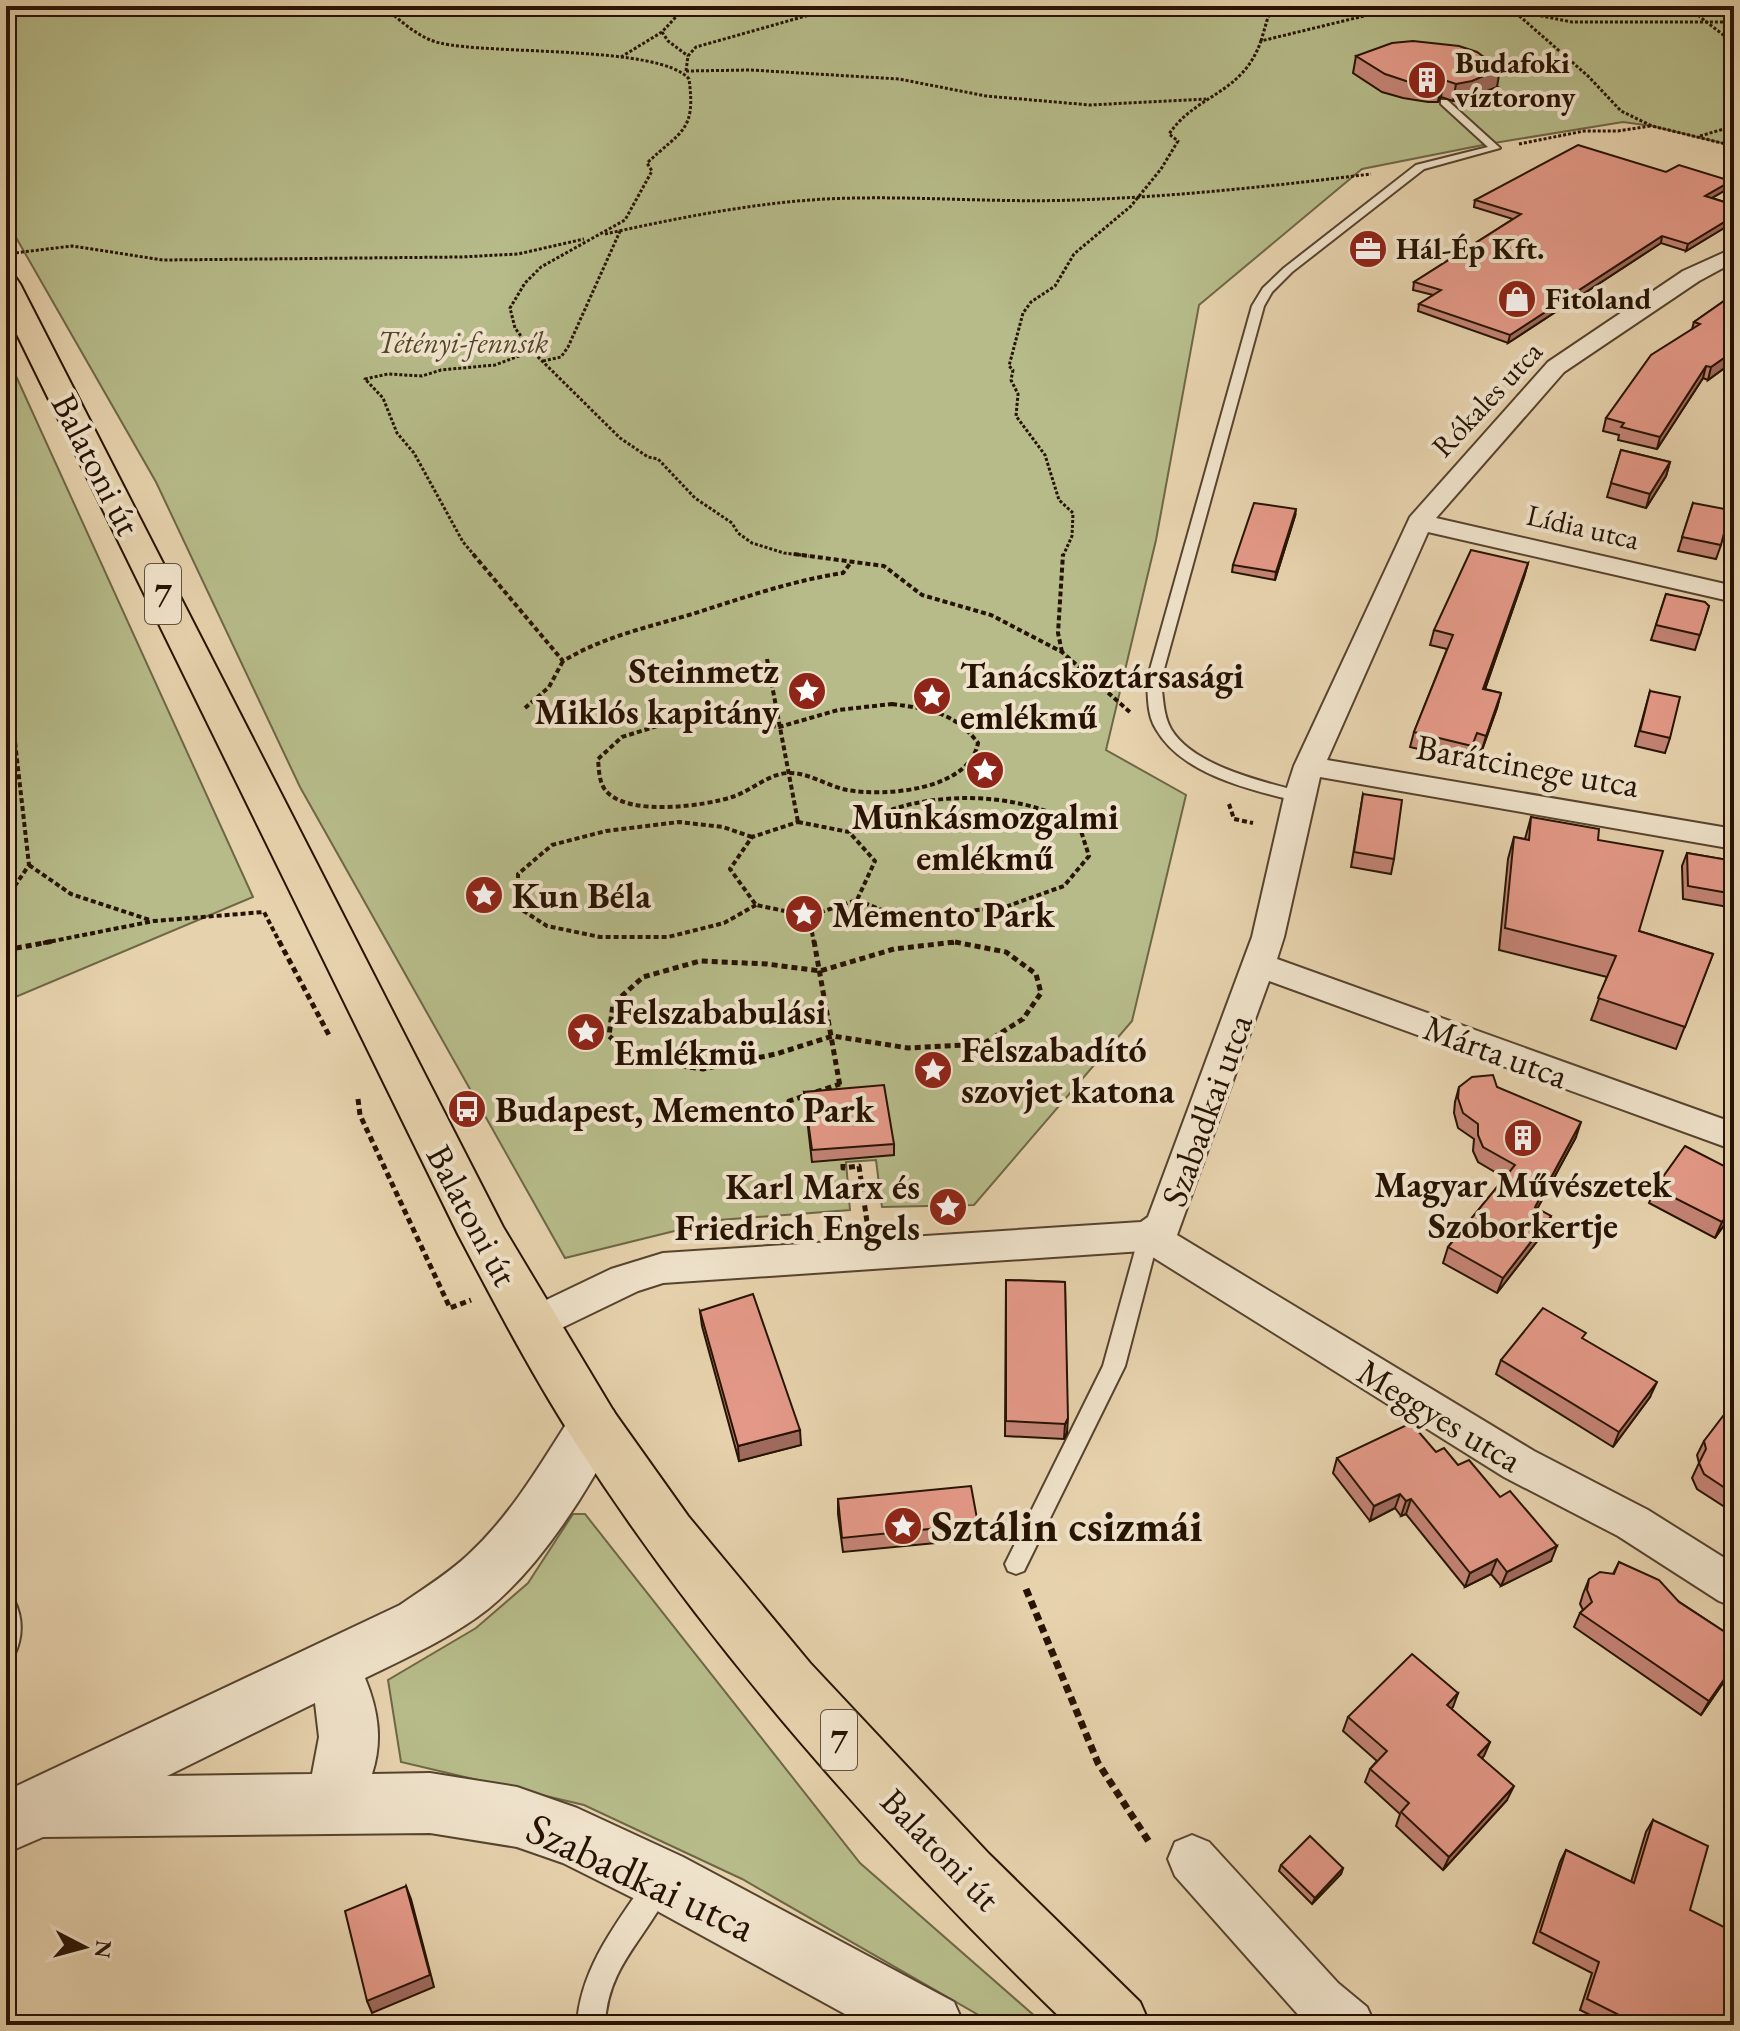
<svg xmlns="http://www.w3.org/2000/svg" width="1740" height="2031" font-family="'EB Garamond',serif">
<rect width="100%" height="100%" fill="#e6d2ad"/>
<filter id="stains"><feTurbulence type="fractalNoise" baseFrequency=".0025" numOctaves="4"/><feColorMatrix values="0 0 0 0 .2 0 0 0 0 .09 0 0 0 0 .02 0 0 0 .5 -.17"/></filter>
<radialGradient id="worn" r=".72"><stop offset=".6" stop-color="#630" stop-opacity="0"/><stop offset="1" stop-color="#630" stop-opacity=".3"/></radialGradient>
<g fill="#b6bb89" stroke="#6e6746" stroke-width="2">
<polygon points="6,6 1734,6 1734,146 1652,126 1623,122 1488,144 1362,169 1199,305 1156,540 1106,750 1186,795 1132,1021 974,1205 882,1207 876,1160 846,1162 850,1210 719,1220 565,1258 300,787 156,482 6,220"/>
<polygon points="6,354 253,897 6,1001"/>
<polygon points="573,1514 585,1514 860,1863 1045,2025 996,2025 742,1879 584,1805 401,1762 388,1680 476,1628 528,1583"/>
</g>
<g fill="none" stroke-linecap="round" stroke-linejoin="round">
<defs>
<g id="service">
<path d="M1441 100H1447L1500 148 1424 169 1292 272 1272 292 1264 306 1161 680C1163 696 1163 715 1171 729 1194 767 1265 782 1305 793L1307 797 1305 801 1299 802C1252 790 1182 775 1156 729 1147 715 1148 696 1147 680L1252 306 1263 288 1284 268 1416 165 1488 147 1441 104Z"/>
<polygon points="1149,1228 1156,1231 1159,1236 1125,1366 1024,1571 1016,1574 1008,1571 1005,1564 1103,1366 1139,1236 1142,1231"/>
<path d="M6 1596 14 1600C23 1618 23 1637 14 1656L6 1659Z"/>
<path d="M658 1872 667 1876 671 1885C650 1936 607 1964 605 2025H577C580 1968 618 1921 649 1876Z"/>
</g>
<g id="minor">
<polygon points="1734,248 1734,262 1699,281 1564,372 1436,518 1734,586 1734,602 1428,532 1327,760 1734,829 1734,849 1320,777 1284,937 1277,959 1734,1123 1734,1150 1269,981 1177,1235 1534,1451 1648,1510 1734,1564 1734,1607 1719,1601 1618,1536 1504,1477 1143,1251 663,1283 638,1291 547,1335 533,1340 519,1335 513,1324 519,1313 611,1269 663,1253 1141,1222 1148,1217 1252,937 1284,797 1294,766 1410,517 1548,362 1683,271"/>
<polygon points="1192,1835 1209,1842 1338,1983 1367,2007 1375,2025 1309,2025 1302,2019 1175,1876 1168,1859 1175,1842"/>
</g>
<path id="tertiary" d="M594 1404 613 1410 621 1426C590 1488 542 1565 488 1609 451 1638 408 1657 365 1678 378 1710 383 1740 372 1774L430 1773 517 1787 577 1808 683 1857 954 2002 964 2025H865L639 1901 563 1863 517 1847 430 1833 43 1837 6 1853V1791L400 1605C424 1588 448 1574 469 1554 513 1513 543 1460 575 1410ZM315 1703 319 1737 312 1774 167 1776Z"/>
<path id="primary" d="M6 276 16 278 20 284 503 1227 614 1412 688 1516 810 1663 989 1854 1140 2002 1150 2025H1068C891 1854 710 1652 577 1445 533 1377 496 1306 458 1234L6 312Z"/>
</defs>
<use href="#service" stroke="#57432e" stroke-width="4"/>
<use href="#minor" stroke="#57432e" stroke-width="4"/>
<use href="#tertiary" stroke="#57432e" stroke-width="4"/>
<use href="#primary" stroke="#271303" stroke-width="4"/>
<g stroke="#271303" stroke-width="3" stroke-dasharray="3 2" stroke-linecap="butt">
<path d="M383 6C400 20 418 38 440 43 490 55 661 45 689 79 696 131 682 130 647 163L652 171 625 220 541 267 525 283 510 308 515 328 532 351 620 438 648 457 658 459 695 498 732 523 738 533 752 543 784 553 809 556"/>
<polyline points="1508,6 1588,76 1621,111 1652,126 1734,146"/>
<polyline points="1686,6 1726,37 1734,48"/>
<polyline points="1516,11 1572,22 1734,22"/>
<polyline points="662,32 668,41 688,56"/>
<polyline points="1261,41 1268,17 1276,6"/>
<polyline points="621,57 662,32 686,6"/>
<polyline points="686,71 751,70 899,79 986,96 1090,105 1206,99"/>
<polyline points="686,71 688,56 696,47 841,6"/>
<polyline points="1700,136 1734,126"/>
<polyline points="1519,144 1584,131 1618,131 1651,126"/>
<path d="M605 234C678 218 752 203 826 199 909 195 992 203 1075 200 1174 197 1273 186 1371 174"/>
<polyline points="6,254 72,246 163,260 461,257 518,254 584,239"/>
<polyline points="543,361 561,357 568,347 621,229"/>
<polyline points="475,556 463,542 414,453 397,433 383,398 365,379 388,374 422,376 441,370 495,365 532,351"/>
<path d="M1063 556 1072 536 1073 513 1059 500 1045 455 1016 416 1018 394 1011 380 1013 370 1009 366 1023 313 1031 302 1055 286 1074 254 1131 206 1161 169 1178 141 1169 134C1196 94 1242 95 1261 41L1405 6"/>
</g>
<g stroke="#271303" stroke-width="4" stroke-dasharray="5 3" stroke-linecap="butt">
<path d="M473 554 563 661C603 637 645 628 689 615 740 599 790 581 843 573L852 561"/>
<polyline points="794,554 884,566 922,595 991,615 1062,652 1131,713"/>
<polyline points="1062,652 1058,633 1063,554"/>
<polyline points="767,659 798,822"/>
<polyline points="6,663 29,865 6,899"/>
<path d="M892 704C928 709 955 712 978 743 969 790 886 797 847 790 827 786 808 772 788 773 768 774 751 791 732 797 704 806 632 816 608 793 599 785 599 771 598 759L622 737 667 723 729 719 779 727 838 710Z"/>
<polyline points="525,708 549,687 563,661"/>
<polyline points="1229,804 1234,819 1253,823"/>
<polygon points="798,822 849,832 875,861 857,900 809,916 756,905 730,869 752,837"/>
<path d="M849 832C899 793 988 790 1046 811 1058 815 1069 823 1080 828L1089 856 1064 886 1005 907 940 914 882 910 857 900"/>
<polyline points="752,837 723,827 679,822 606,831 552,845 518,874 519,908 547,926 600,937 668,937 724,923 756,905"/>
<polyline points="29,865 71,894 150,920"/>
<polyline points="809,916 814,943"/>
<polyline points="43,943 154,921 264,912 280,943"/>
<polyline points="949,943 958,943"/>
</g>
<g stroke="#271303" stroke-width="5" stroke-dasharray="6 4" stroke-linecap="butt">
<polyline points="279,941 330,1037"/>
<polyline points="814,941 841,1092"/>
<polygon points="955,942 1006,952 1036,974 1041,993 1023,1019 983,1044 908,1048 833,1036 776,1054 703,1069 637,1060 609,1036 613,1004 643,977 700,961 767,964 820,971 894,949"/>
<polyline points="6,950 54,941"/>
<polyline points="358,1099 360,1115 450,1308 471,1300"/>
<polyline points="723,1122 790,1115 789,1101 840,1084"/>
<polyline points="843,1154 843,1168 859,1166 867,1222"/>
</g>
<polyline stroke="#271303" stroke-width="7" stroke-dasharray="8 5" stroke-linecap="butt" points="1026,1589 1098,1763 1151,1845"/>
<use href="#service" fill="#efe2ca" fill-rule="evenodd"/>
<use href="#minor" fill="#efe2ca" fill-rule="evenodd"/>
<use href="#tertiary" fill="#efe2ca" fill-rule="evenodd"/>
<use href="#primary" fill="#e6d2ad" fill-rule="evenodd"/>
</g>
<g fill="#c48475" stroke="#271303" stroke-width="2">
<polygon points="1356,56 1497,87 1469,98 1453,101 1441,97 1438,102 1428,102 1403,98 1382,92 1353,73"/>
<polygon points="1666,172 1731,181 1729,188 1712,198 1734,205 1734,222 1686,251 1661,243 1508,343 1418,311 1419,304 1433,295 1413,290 1414,282 1513,219 1474,207 1475,200"/>
<polygon points="1734,294 1734,361 1708,380 1703,378 1657,449 1618,440 1619,435 1603,431 1606,418 1692,329 1694,322"/>
<polygon points="1621,450 1670,462 1666,476 1646,508 1607,497"/>
<polygon points="1693,503 1721,545 1716,559 1678,551"/>
<polygon points="1295,516 1275,580 1232,572 1233,565"/>
<polygon points="1528,563 1524,577 1485,689 1501,693 1497,708 1482,750 1473,748 1469,761 1410,747 1414,732 1447,649 1430,645 1434,630"/>
<polygon points="1666,594 1709,606 1695,650 1651,640"/>
<polygon points="1650,691 1670,738 1665,753 1635,746"/>
<polygon points="1363,794 1394,859 1391,874 1351,867"/>
<polygon points="1531,817 1598,840 1639,931 1713,954 1676,1049 1591,1020 1607,977 1499,950 1508,859 1514,837 1525,839"/>
<polygon points="1687,853 1734,861 1734,908 1683,899 1682,866"/>
<polygon points="1459,1087 1497,1087 1576,1137 1537,1209 1551,1216 1545,1231 1497,1293 1443,1263 1448,1247 1505,1178 1478,1162 1473,1151 1474,1139 1458,1128 1454,1113 1455,1102"/>
<polygon points="804,1092 894,1144 894,1155 812,1162"/>
<polygon points="1655,1188 1734,1211 1715,1238 1649,1203"/>
<polygon points="1006,1280 1065,1282 1067,1433 1064,1439 1005,1436"/>
<polygon points="700,1311 801,1445 739,1461 702,1326"/>
<polygon points="1501,1360 1650,1397 1613,1447 1496,1374"/>
<polygon points="1734,1423 1734,1513 1697,1489 1692,1478 1699,1463 1697,1455 1704,1441"/>
<polygon points="1436,1452 1458,1465 1551,1561 1501,1586 1491,1574 1465,1587 1406,1514 1401,1516 1395,1508 1370,1521 1333,1473 1337,1458"/>
<polygon points="838,1499 978,1524 977,1539 843,1552 838,1514"/>
<polygon points="1619,1562 1734,1638 1734,1667 1701,1715 1574,1627 1580,1613 1583,1610 1580,1604 1583,1594 1589,1579 1613,1574"/>
<polygon points="1458,1693 1451,1709 1490,1742 1482,1758 1507,1800 1443,1870 1396,1826 1400,1814 1365,1782 1370,1769 1377,1761 1343,1731 1348,1717"/>
<polygon points="1653,1820 1690,1910 1724,1969 1734,2025 1610,2025 1580,2010 1592,1973 1533,1943 1560,1862 1566,1850 1631,1882 1646,1832"/>
<polygon points="1281,1865 1343,1868 1341,1874 1312,1904 1279,1871"/>
</g>
<g fill="#a06b5f" stroke="#271303" stroke-width="2">
<polygon points="1500,69 1497,87 1469,98 1453,101 1456,84"/>
<polygon points="1444,80 1441,97 1438,102 1441,84"/>
<polygon points="1731,181 1729,188 1703,203 1705,196"/>
<polygon points="1734,216 1734,222 1686,251 1688,244"/>
<polygon points="1662,236 1661,243 1508,343 1510,335"/>
<polygon points="1734,351 1734,361 1708,380 1711,367"/>
<polygon points="1706,366 1703,378 1657,449 1660,437"/>
<polygon points="1670,462 1666,476 1646,508 1650,494"/>
<polygon points="1296,509 1295,516 1275,580 1276,572"/>
<polygon points="1528,563 1524,577 1480,704 1483,689"/>
<polygon points="1501,693 1497,708 1482,750 1486,736"/>
<polygon points="1581,1122 1576,1137 1530,1222 1535,1207"/>
<polygon points="1734,1205 1734,1211 1715,1238 1722,1222"/>
<polygon points="1551,1216 1545,1231 1497,1293 1503,1278"/>
<polygon points="1657,1382 1650,1397 1613,1447 1619,1432"/>
<polygon points="1068,1418 1067,1433 1064,1439 1065,1424"/>
<polygon points="800,1430 801,1445 739,1461 738,1446"/>
<polygon points="1400,1494 1395,1508 1370,1521 1374,1506"/>
<polygon points="1411,1499 1406,1514 1401,1516 1406,1501"/>
<polygon points="1557,1546 1551,1561 1501,1586 1507,1572"/>
<polygon points="1497,1559 1491,1574 1465,1587 1470,1573"/>
<polygon points="1734,1665 1734,1667 1701,1715 1709,1701"/>
<polygon points="1458,1693 1453,1707 1441,1719 1447,1705"/>
<polygon points="1490,1742 1484,1756 1472,1768 1478,1755"/>
<polygon points="1514,1786 1507,1800 1443,1870 1449,1857"/>
<polygon points="1343,1868 1341,1874 1312,1904 1315,1898"/>
<polygon points="406,1886 411,1899 434,1987 372,2013 367,2001"/>
</g>
<g fill="#e49988" stroke="#271303" stroke-width="2">
<polygon points="1413,41 1459,46 1477,52 1500,69 1472,81 1456,84 1444,80 1441,84 1432,84 1406,81 1385,74 1356,56 1392,43"/>
<polygon points="1578,145 1666,172 1679,165 1731,181 1705,196 1734,205 1734,216 1688,244 1662,236 1510,335 1419,304 1441,290 1414,282 1521,214 1475,200"/>
<polygon points="1734,294 1734,351 1711,367 1706,366 1660,437 1621,427 1624,423 1606,418 1651,355 1700,324 1694,322"/>
<polygon points="1621,450 1670,462 1650,494 1611,483"/>
<polygon points="1254,503 1296,509 1276,572 1233,565"/>
<polygon points="1693,503 1730,510 1721,545 1682,537"/>
<polygon points="1471,550 1528,563 1483,689 1501,693 1486,736 1477,733 1472,746 1414,732 1453,635 1434,630"/>
<polygon points="1666,594 1705,602 1709,606 1700,635 1656,625"/>
<polygon points="1650,691 1680,697 1670,738 1640,731"/>
<polygon points="1363,794 1402,800 1394,859 1354,852"/>
<polygon points="1531,817 1599,829 1598,840 1663,851 1639,931 1713,954 1685,1027 1598,998 1616,956 1505,928 1514,837 1529,840"/>
<polygon points="1687,853 1734,861 1734,894 1688,886"/>
<polygon points="1493,1075 1497,1087 1581,1122 1535,1207 1551,1216 1503,1278 1448,1247 1515,1165 1483,1147 1478,1135 1478,1124 1463,1113 1458,1098 1459,1087 1472,1077"/>
<polygon points="884,1085 894,1144 812,1150 804,1092"/>
<polygon points="1685,1146 1734,1171 1734,1205 1722,1222 1655,1188"/>
<polygon points="1006,1280 1065,1282 1068,1418 1065,1424 1006,1421"/>
<polygon points="753,1294 800,1430 738,1446 700,1311"/>
<polygon points="1543,1308 1586,1333 1582,1338 1657,1382 1619,1432 1501,1360"/>
<polygon points="1723,1416 1734,1423 1734,1494 1704,1474 1699,1463 1706,1449 1704,1441"/>
<polygon points="1411,1423 1436,1452 1444,1448 1458,1465 1469,1460 1500,1497 1510,1491 1557,1546 1507,1572 1497,1559 1470,1573 1411,1499 1406,1501 1400,1494 1374,1506 1337,1458"/>
<polygon points="971,1486 978,1524 842,1538 838,1499"/>
<polygon points="1619,1562 1659,1580 1679,1602 1734,1638 1734,1665 1709,1701 1580,1613 1592,1602 1587,1590 1589,1579 1600,1572 1614,1574"/>
<polygon points="1412,1654 1458,1693 1447,1705 1490,1742 1478,1755 1514,1786 1449,1857 1401,1812 1409,1803 1370,1769 1387,1751 1348,1717"/>
<polygon points="1653,1820 1708,1846 1690,1910 1734,1932 1724,1969 1734,1974 1734,2025 1639,2025 1587,1999 1599,1962 1540,1932 1566,1850 1634,1883"/>
<polygon points="1310,1836 1343,1868 1315,1898 1281,1865"/>
<polygon points="406,1886 430,1975 367,2001 345,1911"/>
</g>
<defs>
<symbol id="building-disc" viewBox="-11 -11 22 22"><circle r="9.5" fill="#8f2418" stroke="#efe2ca"/><path d="M-4-6H4V6H1V3H-1V6H-4ZM-2.5-4.3h1.7v1.8h-1.7ZM.8-4.3h1.7v1.8H.8ZM-2.5-1h1.7V.8h-1.7ZM.8-1h1.7V.8H.8Z" fill="#fff"/></symbol>
<symbol id="office-disc" viewBox="-11 -11 22 22"><circle r="9.5" fill="#8f2418" stroke="#efe2ca"/><path d="M-6-3h4V-5.5h4V-3h4V5H-6ZM-1-4.5V-3h2v-1.5ZM-6 0V1H6V0Z" fill="#fff"/></symbol>
<symbol id="shop-disc" viewBox="-11 -11 22 22"><circle r="9.5" fill="#8f2418" stroke="#efe2ca"/><path d="M-5-2.5h2.3a2.7 3.5 0 0 1 5.4 0H5L5.5 6h-11ZM-1.5-2.5h3a1.5 2.3 0 0 0-3 0Z" fill="#fff"/></symbol>
<symbol id="sight-disc" viewBox="-11 -11 22 22"><circle r="9.5" fill="#8f2418" stroke="#efe2ca"/><path d="M0-6L1.8-2.2L6-1.7L2.9 1.2L3.7 5.4L0 3.3L-3.7 5.4L-2.9 1.2L-6-1.7L-1.8-2.2Z" fill="#fff"/></symbol>
<symbol id="bus-disc" viewBox="-11 -11 22 22"><circle r="9.5" fill="#8f2418" stroke="#efe2ca"/><path d="M-5-6H5V4H4V6H2V4H-2V6H-4V4H-5ZM-3.5-4V0h7V-4ZM-3.5 1.2v1.5H-2V1.2ZM2 1.2v1.5H3.5V1.2Z" fill="#fff"/></symbol>
</defs>
<g fill-rule="evenodd">
<use href="#building-disc" x="1405" y="58" width="44" height="44"/>
<use href="#office-disc" x="1346" y="227" width="44" height="44"/>
<use href="#shop-disc" x="1495" y="277" width="44" height="44"/>
<use href="#sight-disc" x="785" y="669" width="44" height="44"/>
<use href="#sight-disc" x="910" y="674" width="44" height="44"/>
<use href="#sight-disc" x="963" y="748" width="44" height="44"/>
<use href="#sight-disc" x="462" y="873" width="44" height="44"/>
<use href="#sight-disc" x="782" y="892" width="44" height="44"/>
<use href="#sight-disc" x="564" y="1010" width="44" height="44"/>
<use href="#sight-disc" x="911" y="1048" width="44" height="44"/>
<use href="#bus-disc" x="445" y="1087" width="44" height="44"/>
<use href="#building-disc" x="1501" y="1116" width="44" height="44"/>
<use href="#sight-disc" x="926" y="1185" width="44" height="44"/>
<use href="#sight-disc" x="881" y="1504" width="44" height="44"/>
</g>
<g text-anchor="middle" stroke-width="8" stroke-linejoin="round" paint-order="stroke">
<g font-size="30" font-weight="bold" fill="#271303" stroke="#efe2ca" text-anchor="start">
<text x="1455" y="73">Budafoki<tspan x="1455" dy="34">víztorony</tspan></text>
<text x="1396" y="259">Hál-Ép Kft.</text>
<text x="1545" y="309">Fitoland</text>
</g>
<g font-size="30" font-style="italic" fill="#52452b" stroke="#efe2ca">
<text x="463" y="353">Tétényi-fennsík</text>
</g>
<g font-size="30" fill="#271303" stroke="#efe2ca">
<text transform="translate(1487 399) rotate(-47)" y="10">Rókales utca</text>
<text transform="translate(1583 527) rotate(13)" y="10">Lídia utca</text>
</g>
<g fill="#efe2ca" stroke="#63513f" stroke-width="2">
<rect x="145" y="564" width="36" height="60" rx="6"/>
<rect x="821" y="1710" width="36" height="60" rx="6"/>
</g>
<g font-size="34" font-weight="bold" fill="#271303">
<text x="163" y="606">7</text>
<text x="839" y="1752">7</text>
</g>
<g font-size="36" fill="#271303" stroke="#efe2ca">
<text transform="translate(97 464) rotate(63)" y="13">Balatoni út</text>
<text transform="translate(1528 765) rotate(10)" y="13">Barátcinege utca</text>
<text transform="translate(1496 1051) rotate(20)" y="13">Márta utca</text>
<text transform="translate(1206 1110) rotate(-70)" y="13">Szabadkai utca</text>
<text transform="translate(473 1215) rotate(62)" y="13">Balatoni út</text>
<text transform="translate(1440 1415) rotate(31)" y="13">Meggyes utca</text>
<text transform="translate(941 1849) rotate(46)" y="13">Balatoni út</text>
</g>
<g font-size="36" font-weight="bold" fill="#271303" stroke="#efe2ca" text-anchor="start">
<text x="779" y="683" text-anchor="end">Steinmetz<tspan x="779" dy="41">Miklós kapitány</tspan></text>
<text x="960" y="688">Tanácsköztársasági<tspan x="960" dy="41">emlékmű</tspan></text>
<text x="985" y="829" text-anchor="middle">Munkásmozgalmi<tspan x="985" dy="41">emlékmű</tspan></text>
<text x="512" y="908">Kun Béla</text>
<text x="832" y="927">Memento Park</text>
<text x="614" y="1024">Felszababulási<tspan x="614" dy="41">Emlékmü</tspan></text>
<text x="961" y="1062">Felszabadító<tspan x="961" dy="41">szovjet katona</tspan></text>
<text x="495" y="1122">Budapest, Memento Park</text>
<text x="1523" y="1197" text-anchor="middle">Magyar Művészetek<tspan x="1523" dy="41">Szoborkertje</tspan></text>
<text x="920" y="1199" text-anchor="end">Karl Marx és<tspan x="920" dy="41">Friedrich Engels</tspan></text>
</g>
<g font-size="44" font-weight="bold" fill="#271303" stroke="#efe2ca" text-anchor="start">
<text x="931" y="1541">Sztálin csizmái</text>
</g>
<g font-size="44" fill="#271303" stroke="#efe2ca">
<text transform="translate(641 1877) rotate(25)" y="15">Szabadkai utca</text>
</g>
</g>
<rect width="1740" height="2031" fill="none" stroke="#e6d2ad" stroke-width="32"/>
<rect x="8" y="8" width="1724" height="2015" fill="none" stroke="#271303" stroke-width="4"/>
<rect x="16" y="16" width="1708" height="1999" fill="none" stroke="#271303" stroke-width="2"/>
<g transform="translate(84 1947) rotate(96)" stroke="#efe2ca" stroke-width="6" paint-order="stroke">
<path d="M0-6L14 30L0 20L-14 30Z" fill="#271303"/>
<text y="-12" font-size="22" font-weight="bold" text-anchor="middle" fill="#271303">N</text>
</g>
<rect width="100%" height="100%" filter="url(#stains)"/>
<rect width="100%" height="100%" fill="url(#worn)"/>
</svg>
